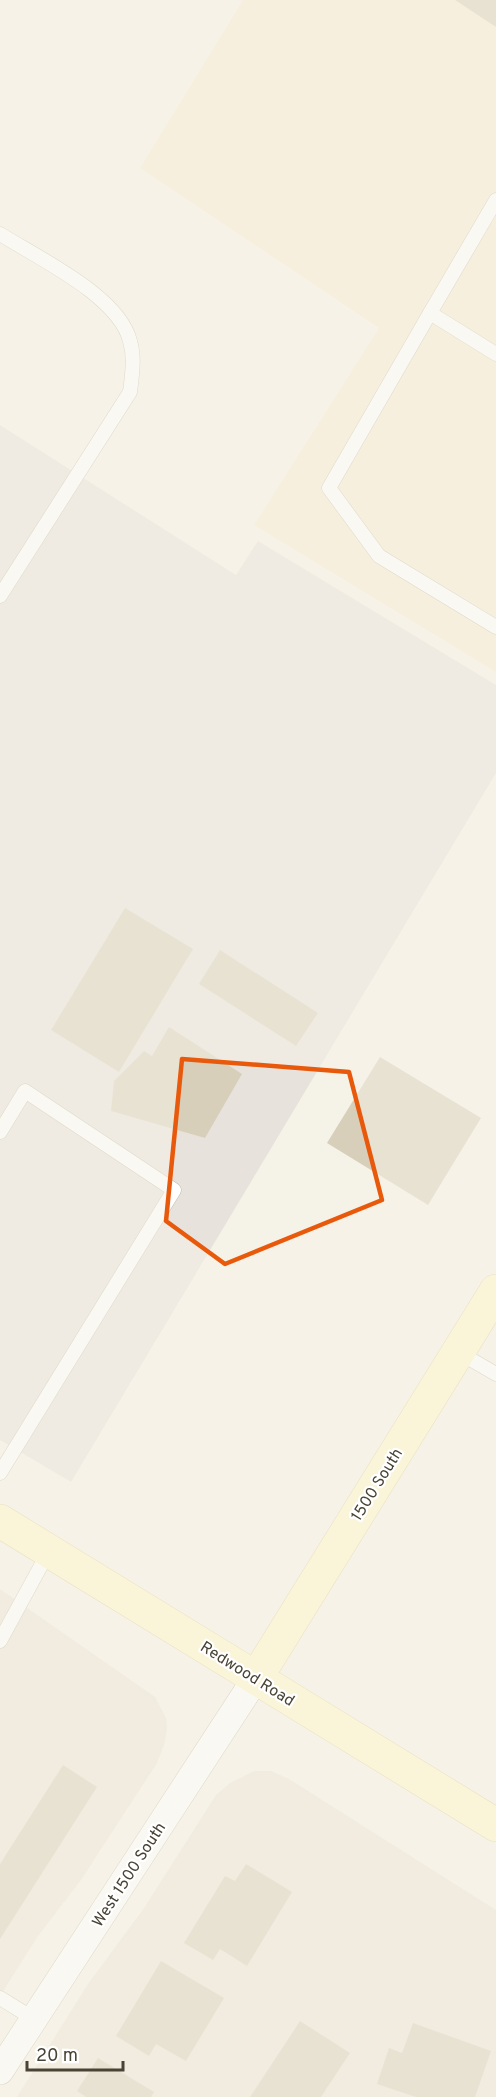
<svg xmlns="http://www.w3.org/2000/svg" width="496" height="2097" font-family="Overpass,sans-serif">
<rect width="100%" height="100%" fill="#f5f2e7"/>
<g fill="#eae5d4">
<polygon points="0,1589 155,1697 166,1718 167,1729 164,1745 157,1763 81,1880 38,1936 0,1996"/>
<polygon points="254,1771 271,1771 289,1779 496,1910 496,2097 17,2097 88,1984 144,1908 216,1795 230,1783"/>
</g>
<polygon fill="#f9ebd0" points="243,0 496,0 496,672 254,525 379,328 140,168"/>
<polygon fill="#e7e3dc" points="0,425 236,575 258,541 496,685 496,773 71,1482 0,1440"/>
<g fill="#d8cfbb">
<polygon points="455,0 496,0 496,27"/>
<polygon points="125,908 193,949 119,1072 51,1030"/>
<polygon points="220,950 318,1013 296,1046 199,984"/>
<polygon points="169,1027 242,1074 205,1138 111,1111 114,1081 144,1051 152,1056"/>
<polygon points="380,1057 481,1118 428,1205 327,1143"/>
<polygon points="63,1765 97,1787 0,1939 0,1864"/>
<polygon points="246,1864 292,1892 247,1966 220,1949 213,1960 184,1943 225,1876 235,1881"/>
<polygon points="161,1961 224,1998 186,2061 156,2044 149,2056 116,2036"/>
<polygon points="300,2021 350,2053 321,2097 250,2097"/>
<polygon points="413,2023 491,2051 475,2097 416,2097 377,2084 389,2048 402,2053"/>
<polygon points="98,2058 154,2092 151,2097 86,2097 77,2091"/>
</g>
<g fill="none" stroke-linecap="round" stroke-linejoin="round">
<defs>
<g id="lane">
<polyline points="496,200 430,313 496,354"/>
<path d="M0 234C38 258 119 296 130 341 135 358 132 375 130 392L0 596"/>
<polyline points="430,313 329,488 379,556 496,627"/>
<polyline points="0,1132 25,1091 174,1190 0,1473"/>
<polyline points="458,1352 496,1374"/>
<polyline points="0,1641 49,1551"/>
<polyline points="0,1998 34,2019"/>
</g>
<polyline id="street" points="0,2071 256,1678"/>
<g id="secondary">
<polyline points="0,1521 496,1825"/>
<polyline points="256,1678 496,1291"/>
</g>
</defs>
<use href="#lane" stroke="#c2bba8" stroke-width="15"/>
<use href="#street" stroke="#c2bba8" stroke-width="28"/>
<use href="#secondary" stroke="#d9cc92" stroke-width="34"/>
<use href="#lane" stroke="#fff" stroke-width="14"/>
<use href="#street" stroke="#fff" stroke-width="27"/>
<use href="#secondary" stroke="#fff6c7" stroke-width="33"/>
</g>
<path d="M0 0H496V2097H0ZM182 1059 349 1072 382 1200 225 1264 166 1221Z" fill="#f5f2e7" fill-opacity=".55" fill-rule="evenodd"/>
<path fill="none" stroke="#e8590c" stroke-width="4.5" stroke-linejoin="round" d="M182 1059 349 1072 382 1200 225 1264 166 1221Z"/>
<g text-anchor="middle" stroke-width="4.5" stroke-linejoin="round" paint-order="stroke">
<g font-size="16" fill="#494335" stroke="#fff">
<text transform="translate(376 1484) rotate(-58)" y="6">1500 South</text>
<text transform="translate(248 1673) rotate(32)" y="6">Redwood Road</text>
<text transform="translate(128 1874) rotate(-57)" y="6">West 1500 South</text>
</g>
</g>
<path d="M27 2061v9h96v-9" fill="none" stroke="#494335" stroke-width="3"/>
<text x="36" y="2061" font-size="18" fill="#494335" stroke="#ffffff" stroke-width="4.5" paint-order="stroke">20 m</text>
</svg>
